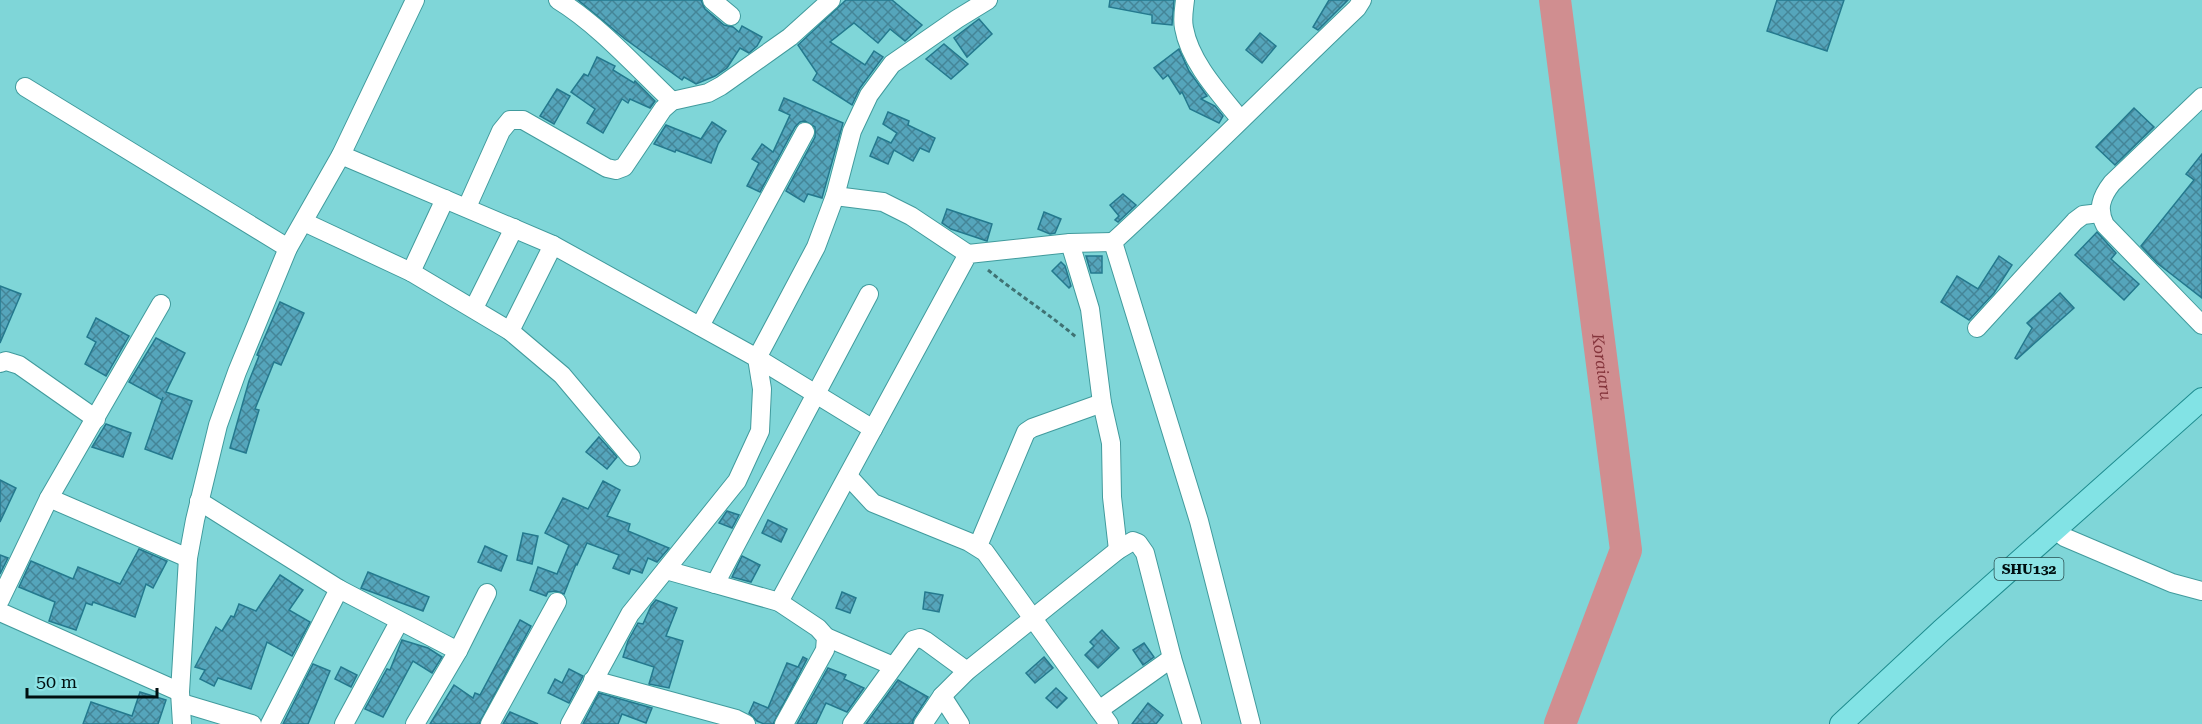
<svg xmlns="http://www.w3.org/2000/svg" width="2202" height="724" font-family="'Roboto Serif',serif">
<defs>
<pattern id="building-cross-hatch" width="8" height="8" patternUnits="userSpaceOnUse" patternTransform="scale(1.5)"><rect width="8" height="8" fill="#55a5bb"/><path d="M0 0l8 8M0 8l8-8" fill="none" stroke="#448597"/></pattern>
</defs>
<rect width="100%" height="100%" fill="#7fd6d8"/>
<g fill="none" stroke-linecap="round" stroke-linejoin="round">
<path stroke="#d08e90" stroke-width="32" id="s1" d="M1555 0 1626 550 1560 724"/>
</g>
<g fill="url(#building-cross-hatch)" stroke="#24798e" stroke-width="1.5">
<polygon points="578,0 701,0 705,9 724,25 733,27 739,32 742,26 762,37 757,46 749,53 740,48 727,68 715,76 696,84 684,77 682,80 625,39"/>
<polygon points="846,0 892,0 922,25 905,41 890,29 878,43 854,23 830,42 865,65 874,51 883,57 860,88 852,105 813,80 817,73 798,45"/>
<polygon points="1110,0 1174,0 1172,25 1152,23 1152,15 1109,7"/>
<polygon points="1329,0 1348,0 1318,30 1313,27"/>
<polygon points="1777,0 1844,0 1827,51 1767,31"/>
<polygon points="979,19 992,34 967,57 954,38"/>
<polygon points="1260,33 1276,46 1262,63 1246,50"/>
<polygon points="944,44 968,64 951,79 926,59"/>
<polygon points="1179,49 1189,71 1207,96 1201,99 1215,106 1223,116 1219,123 1190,109 1182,92 1180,94 1168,75 1163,79 1154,68"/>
<polygon points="597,57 615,66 613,70 634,83 635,81 655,101 650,108 630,99 628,103 622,99 603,133 587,123 595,109 571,92 584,74 588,76"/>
<polygon points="557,89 570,96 554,124 540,116"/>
<polygon points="784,98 843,123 822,198 808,194 804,202 786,191 815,137 815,127 805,121 800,122 795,127 760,192 747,186 759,163 752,159 762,144 773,152 790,115 779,110"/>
<polygon points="2134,108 2154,127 2115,165 2096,147"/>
<polygon points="888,112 909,121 908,125 935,138 929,152 920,148 913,161 894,150 888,164 870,156 878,137 891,143 897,133 883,124"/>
<polygon points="712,122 726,131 718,144 711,163 676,150 675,152 654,144 666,125 701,139"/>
<polygon points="2202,154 2202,298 2157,263 2141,246 2194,180 2186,174"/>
<polygon points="1123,194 1136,205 1118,222 1115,220 1119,216 1110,205"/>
<polygon points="947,209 992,224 987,241 951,229 942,223"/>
<polygon points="1044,212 1061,219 1055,233 1050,234 1038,229"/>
<polygon points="2097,232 2116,253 2111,259 2139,284 2124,300 2075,255"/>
<polygon points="1086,256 1102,256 1102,273 1091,273"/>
<polygon points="1999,256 2012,265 1994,293 1969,320 1941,302 1957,276 1978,289"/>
<polygon points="1061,262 1065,266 1071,286 1069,288 1052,271"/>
<polygon points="0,286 21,294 0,343"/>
<polygon points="2060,293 2074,308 2017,359 2015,358 2032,328 2027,323"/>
<polygon points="280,302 304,313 281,365 274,362 255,409 259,410 246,453 230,448 249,381 259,356 257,355"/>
<polygon points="96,318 129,336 106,376 85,364 96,342 87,337"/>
<polygon points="156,338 185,353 166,392 192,401 172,459 145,449 163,397 162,400 129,382"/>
<polygon points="106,424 131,433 123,457 92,447"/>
<polygon points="599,437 617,457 607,469 586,452"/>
<polygon points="0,480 16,488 0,522"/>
<polygon points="603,481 620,490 607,516 630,524 628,531 669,548 657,562 648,558 642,573 631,569 629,574 613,568 619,555 587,543 577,565 576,564 564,594 556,591 548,592 546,596 530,590 538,567 557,574 569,545 545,533 563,498 588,509"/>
<polygon points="727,511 739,515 732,528 719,523"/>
<polygon points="768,520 787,529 781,542 762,533"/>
<polygon points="523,533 538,536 532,564 517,560"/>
<polygon points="485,546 507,556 501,571 478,562"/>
<polygon points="139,549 167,561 153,588 146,584 135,617 93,602 92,605 86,603 76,630 49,621 55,602 19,587 31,561 73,579 78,567 120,584"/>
<polygon points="0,555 8,558 0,574"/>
<polygon points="742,556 760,565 751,582 732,577"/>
<polygon points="368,572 429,597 423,611 361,588"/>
<polygon points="280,575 303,590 289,610 310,622 292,656 267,642 251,689 218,678 214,686 200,679 205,670 195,667 216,627 222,631 231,616 234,617 239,604 256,611"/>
<polygon points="842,592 856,598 850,613 836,608"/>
<polygon points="925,592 943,595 939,612 923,609"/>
<polygon points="656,600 677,608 666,636 683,641 669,688 649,684 654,667 623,657 628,641 638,623 643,624 651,606"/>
<polygon points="520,620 531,626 479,724 430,724 454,685 473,698 475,693 480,695"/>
<polygon points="1102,630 1119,648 1098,668 1085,655 1094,646 1090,642"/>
<polygon points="402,640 428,648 442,657 432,673 413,661 383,717 365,709 387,669 390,670"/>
<polygon points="1144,643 1154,657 1143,665 1133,650"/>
<polygon points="803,657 807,659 773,724 764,724 757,721 749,713 754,702 768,708 787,663 798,667"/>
<polygon points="1044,657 1053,668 1035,683 1026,673"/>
<polygon points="313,664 330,671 308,724 283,724"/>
<polygon points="341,667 357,675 351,687 335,679"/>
<polygon points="828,668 846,675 844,679 864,688 847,712 826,703 816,724 797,724"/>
<polygon points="569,669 583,676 569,703 548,693 555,679 562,683"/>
<polygon points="898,680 928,697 914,718 912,724 866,724"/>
<polygon points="1056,688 1067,698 1057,708 1046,698"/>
<polygon points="140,692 166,700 158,724 83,724 91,702 132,716"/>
<polygon points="599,693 652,708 646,723 622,714 618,724 583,724"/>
<polygon points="1148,703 1163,715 1156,724 1132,724"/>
<polygon points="510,712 538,724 503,724"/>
</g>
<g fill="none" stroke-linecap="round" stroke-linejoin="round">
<defs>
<g id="minor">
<path d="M558 0C599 25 636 67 672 101"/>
<polyline points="712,0 731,16"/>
<path d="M1185 0C1184 9 1182 19 1184 28 1190 62 1219 93 1240 119"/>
<polyline points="25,87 288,248"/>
<path d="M2202 97 2112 183C2101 197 2097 209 2105 225L2202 325"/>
<polyline points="341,155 553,245 757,358 816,247 835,196 852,131 869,95 892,64 957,19 988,0"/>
<polyline points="835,196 883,202 911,216 968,254"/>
<polyline points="467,207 501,131 510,120 523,120 607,168 616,170 624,167 663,109 672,101 708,93 721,86 790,37 831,0"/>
<polyline points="304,222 411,272 510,331 562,375 631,457"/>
<polyline points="1070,243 1090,309 1102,403 1111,443 1112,497 1118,550"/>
<polyline points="411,272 445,199"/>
<polyline points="474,308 514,228"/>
<polyline points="700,326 805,132"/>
<polyline points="1977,328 2075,221 2083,215 2100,213"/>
<polyline points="510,331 553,245"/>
<polyline points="757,358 873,429"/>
<polyline points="0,363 6,361 19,365 96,419"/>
<polyline points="848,476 873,503 969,542 985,552 1109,724"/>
<polyline points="49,498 188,558"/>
<polyline points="199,501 339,589 458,651"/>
<polyline points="2064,537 2172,583 2202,591"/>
<polyline points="978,546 1026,432 1032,428 1102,403"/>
<polyline points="666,570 779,602 818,628 826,637 825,650 784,724"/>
<polyline points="715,584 869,294"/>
<polyline points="0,600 49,498 161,304"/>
<polyline points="779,602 968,254 1070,243 1113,242"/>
<polyline points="0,612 180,692"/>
<polyline points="826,637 893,666"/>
<polyline points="593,680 736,719 746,724"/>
<polyline points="942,696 960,724"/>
<polyline points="182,703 252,724"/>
<polyline points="1099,710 1172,658"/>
<polyline points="182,724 180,692 188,558 195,520 218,425 237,372 288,248 341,155 415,0"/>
<polyline points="270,724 339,589"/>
<polyline points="344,724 399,622"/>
<polyline points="415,724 458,651 487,593"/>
<polyline points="490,724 557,602"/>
<polyline points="570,724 630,614 737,481 760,431 762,389 757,358"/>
<polyline points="852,724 913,640 920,638 926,641 967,671"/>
<polyline points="923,724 942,696 967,671 1118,550 1133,541 1138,543 1145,553 1172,658 1192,724"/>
<path d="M1251 724 1199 521 1113 242C1196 166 1275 86 1357 8L1362 0"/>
</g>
<polyline id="major" points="1841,724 1941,631 2202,399"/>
</defs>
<use href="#minor" stroke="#419b9d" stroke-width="20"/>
<use href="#major" stroke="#1f8c8f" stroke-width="24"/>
<path stroke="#3f7273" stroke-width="3" stroke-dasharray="4.5 3" stroke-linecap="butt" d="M988 270C1017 294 1048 313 1076 337"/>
<use href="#minor" stroke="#fff" stroke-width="18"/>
<use href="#major" stroke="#82e3e5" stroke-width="22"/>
</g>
<g text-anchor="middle" stroke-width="4.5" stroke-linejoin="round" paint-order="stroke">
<rect fill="#8ce3e5" stroke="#2a4f50" stroke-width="1.5" x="1994.5" y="558" width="69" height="22" rx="4.5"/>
<g font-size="14" font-weight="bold" fill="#000f10">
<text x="2029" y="574">SHU132</text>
</g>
<g font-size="16" font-style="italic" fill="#84343b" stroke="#8ce3e5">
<text dy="6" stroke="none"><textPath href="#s1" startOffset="370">Koraiaru</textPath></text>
</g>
</g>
<path d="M27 688v9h130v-9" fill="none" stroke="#000f10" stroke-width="3"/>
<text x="36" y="688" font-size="18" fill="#000f10" stroke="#8ce3e5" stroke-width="4.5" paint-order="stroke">50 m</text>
</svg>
